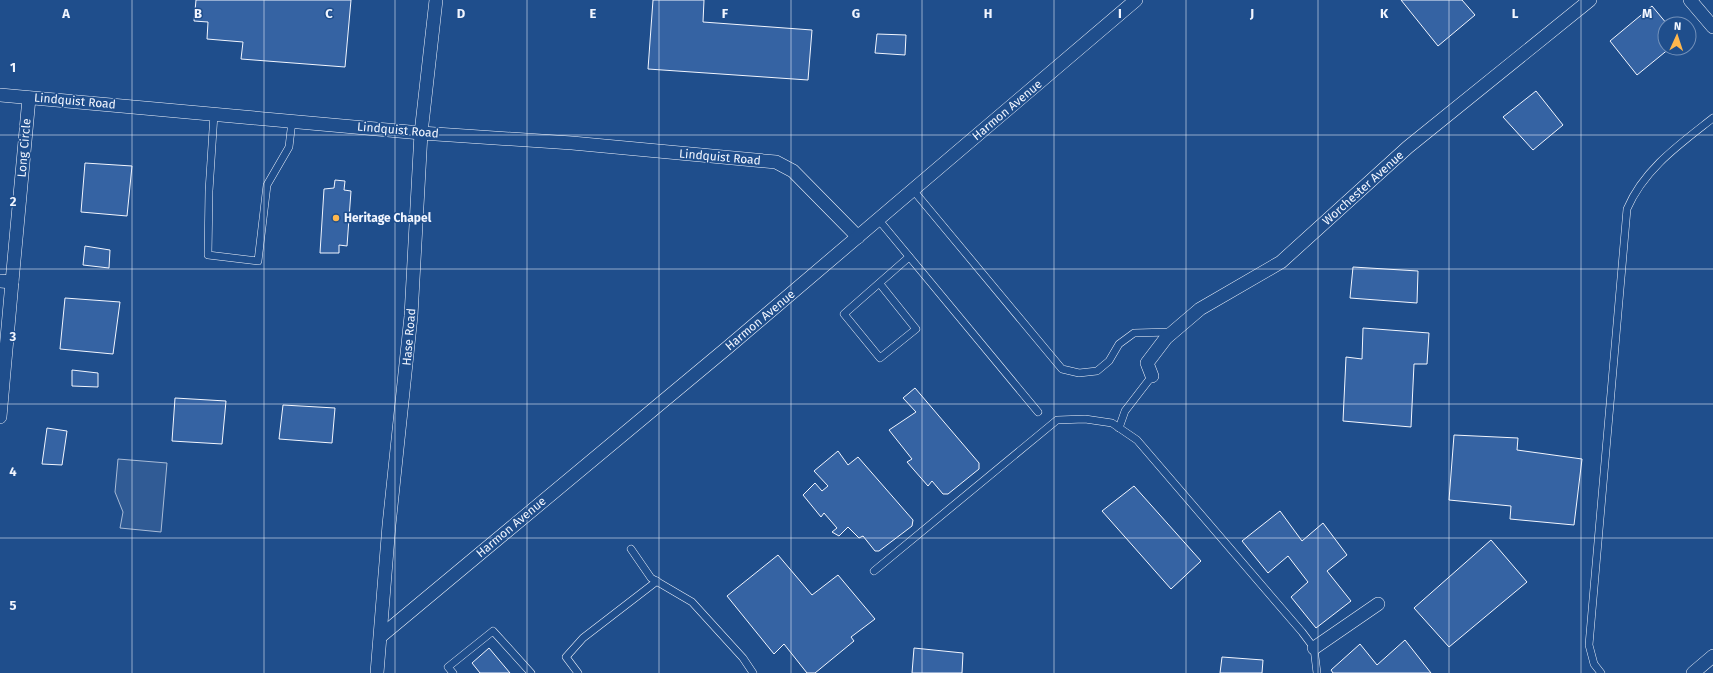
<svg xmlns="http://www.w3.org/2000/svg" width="1713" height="673" font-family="'Fira Sans',sans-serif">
<rect width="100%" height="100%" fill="#1f4e8c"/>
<polygon fill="#305b95" stroke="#a8bbd7" points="118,459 167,463 161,532 120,528 123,512 115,492"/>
<g fill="#3563a3" stroke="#f2f6ff">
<polygon points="196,0 351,0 345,67 241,59 243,42 207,39 208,22 194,21"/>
<polygon points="653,0 704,0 703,22 812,30 808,80 648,69"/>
<polygon points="1401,0 1462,0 1475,15 1438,46"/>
<polygon points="1652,6 1667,24 1665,24 1665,48 1670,48 1637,75 1610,41"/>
<polygon points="877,34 906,35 905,55 875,53"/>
<polygon points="1536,91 1563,125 1533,150 1503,117"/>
<polygon points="85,163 132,166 127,216 81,212"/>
<polygon points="335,180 345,181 344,190 351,191 347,246 339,245 339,253 320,253 324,189 334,188"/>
<polygon points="85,246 110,250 109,268 83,265"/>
<polygon points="1353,267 1418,271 1417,303 1350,298"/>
<polygon points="65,298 120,302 113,354 60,349"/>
<polygon points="1363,328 1429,333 1427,364 1414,364 1411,427 1343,421 1346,357 1362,359"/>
<polygon points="72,370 98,373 98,387 72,386"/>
<polygon points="915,388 979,463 979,469 948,494 943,494 932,481 928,486 907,462 912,459 889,430 916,412 903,398"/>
<polygon points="175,398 226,401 222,444 172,441"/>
<polygon points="283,405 335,408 332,443 279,439"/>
<polygon points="47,428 67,431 62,465 42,464"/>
<polygon points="1454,435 1518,438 1517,450 1582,459 1574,525 1510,519 1511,506 1449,500"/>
<polygon points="838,451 848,465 858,457 913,520 912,526 879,551 875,551 863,536 859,538 848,527 839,536 832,532 837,528 824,513 821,517 803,495 815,483 822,491 828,486 814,471"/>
<polygon points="1134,486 1201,561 1171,589 1102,511"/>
<polygon points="1280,511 1302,541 1323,523 1347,555 1327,571 1351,601 1316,628 1291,597 1308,582 1288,556 1268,573 1242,541"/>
<polygon points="1491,540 1527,582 1449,647 1414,608"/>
<polygon points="778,555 812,595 838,575 875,619 851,637 854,641 815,673 807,673 784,644 774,654 727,596"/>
<polygon points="1405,640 1431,673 1333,673 1331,670 1360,644 1377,665"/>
<polygon points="489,648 510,673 480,673 472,663"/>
<polygon points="914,648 963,653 962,673 912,673"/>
<polygon points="1222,657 1263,660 1262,673 1220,673"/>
</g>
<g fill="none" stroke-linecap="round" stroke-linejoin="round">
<defs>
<g id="service">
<polyline points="214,114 209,191 208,255 258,261 267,185 289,147 292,121"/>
<polyline points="913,190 1062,369 1079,373 1097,371 1109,361 1119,344 1134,333 1171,332"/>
<polyline points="878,219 1038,412"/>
<polyline points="880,284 916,329 880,358 844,314 909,257"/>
<polyline points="1119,428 1125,411 1152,376"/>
<polyline points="631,549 651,578 692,602 743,658 753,673"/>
<polyline points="874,571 1057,420 1085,419 1112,423 1137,440 1302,632 1314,648 1317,673"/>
<polyline points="453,673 448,667 493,631 531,673"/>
<polyline points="578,673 566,657 583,638 657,581"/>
<path d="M1601 673 1594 664 1589 645 1627 209C1644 169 1680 144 1713 118"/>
</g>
<g id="minor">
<polyline points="1690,0 1713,27"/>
<polyline points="0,95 421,133 572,143 776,162 793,171 858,237"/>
<polyline points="0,281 12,282 29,98"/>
<polyline points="1152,376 1147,363 1166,338 1200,309 1281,262 1408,147 1590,0"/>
<polyline points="0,417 12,282"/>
<polyline points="381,636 727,348 1136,0"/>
<polyline points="1314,648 1378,604"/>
<polyline points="377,673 389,525 411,316 421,133 436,0"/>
<polyline points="1693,673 1713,656"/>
</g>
</defs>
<use href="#service" stroke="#f2f6ff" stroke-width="8"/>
<use href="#minor" stroke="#f2f6ff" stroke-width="14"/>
<use href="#service" stroke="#1f4e8c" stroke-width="7"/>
<use href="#minor" stroke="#1f4e8c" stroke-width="13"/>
</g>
<path fill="none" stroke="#f2f6ff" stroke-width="1" stroke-opacity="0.55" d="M132 0V673M264 0V673M395 0V673M527 0V673M659 0V673M791 0V673M922 0V673M1054 0V673M1186 0V673M1318 0V673M1449 0V673M1581 0V673M0 135H1713M0 269H1713M0 404H1713M0 538H1713"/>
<circle fill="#ffb74d" stroke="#1f4e8c" stroke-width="1.5" cx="336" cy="218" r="4"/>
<g text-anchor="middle" stroke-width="3" stroke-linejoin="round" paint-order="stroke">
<g font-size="12" fill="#f2f6ff" stroke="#1f4e8c">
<text transform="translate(75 101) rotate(5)" y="4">Lindquist Road</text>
<text transform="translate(1007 110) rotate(-40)" y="4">Harmon Avenue</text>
<text transform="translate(398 130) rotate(5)" y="4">Lindquist Road</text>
<text transform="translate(24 148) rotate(-85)" y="4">Long Circle</text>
<text transform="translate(720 157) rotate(5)" y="4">Lindquist Road</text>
<text transform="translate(1363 188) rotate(-42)" y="4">Worchester Avenue</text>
<text transform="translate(760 320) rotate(-40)" y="4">Harmon Avenue</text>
<text transform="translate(409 337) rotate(-85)" y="4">Hase Road</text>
<text transform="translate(511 527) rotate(-40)" y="4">Harmon Avenue</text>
</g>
<g font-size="12" font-weight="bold" fill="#f2f6ff" stroke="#1f4e8c" text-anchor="start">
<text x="344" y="222">Heritage Chapel</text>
</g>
</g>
<g font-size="13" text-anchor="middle" font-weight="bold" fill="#f2f6ff" stroke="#1f4e8c" stroke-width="3" stroke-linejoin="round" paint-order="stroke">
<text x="66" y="18">A</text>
<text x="198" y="18">B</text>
<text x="329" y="18">C</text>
<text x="461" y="18">D</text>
<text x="593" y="18">E</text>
<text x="725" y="18">F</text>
<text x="856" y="18">G</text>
<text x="988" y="18">H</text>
<text x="1120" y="18">I</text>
<text x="1252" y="18">J</text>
<text x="1384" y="18">K</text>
<text x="1515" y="18">L</text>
<text x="1647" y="18">M</text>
<text x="13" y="72">1</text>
<text x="13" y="206">2</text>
<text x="13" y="341">3</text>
<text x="13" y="476">4</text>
<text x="13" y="610">5</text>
</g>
<g transform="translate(1677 36) rotate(3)"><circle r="19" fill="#1f4e8c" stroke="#7391ba"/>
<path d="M0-3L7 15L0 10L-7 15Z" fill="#ffb74d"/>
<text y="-6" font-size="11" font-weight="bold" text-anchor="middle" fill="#f2f6ff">N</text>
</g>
</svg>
